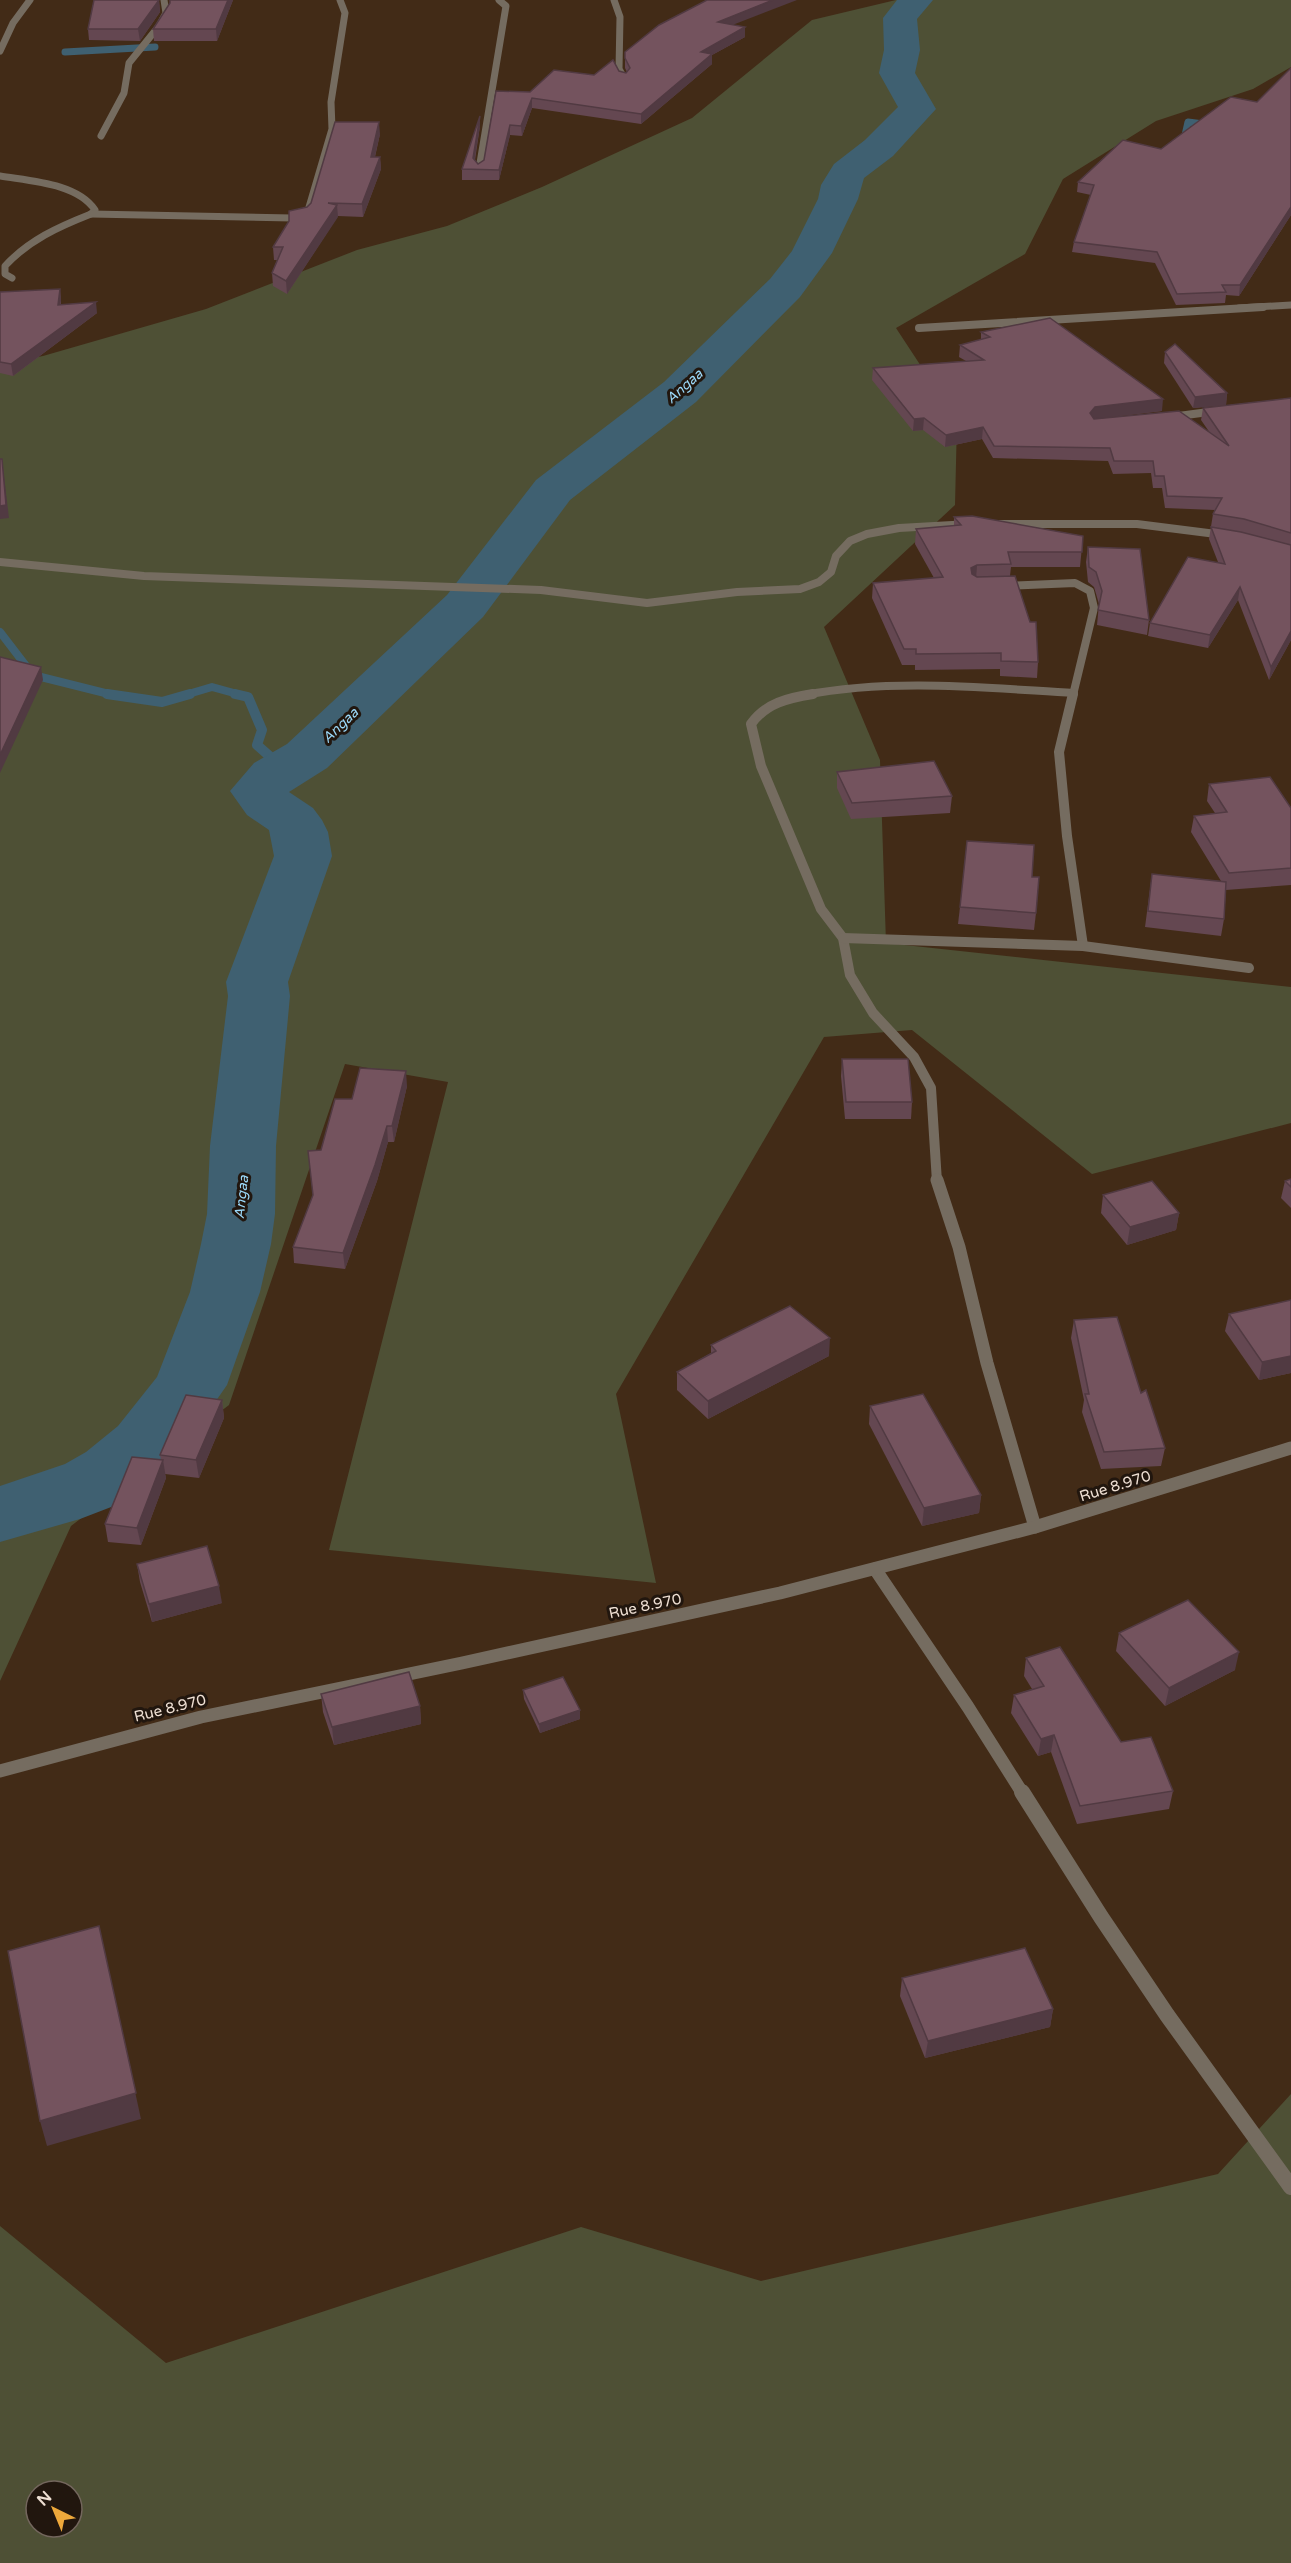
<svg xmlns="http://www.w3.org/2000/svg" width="1291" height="2563" font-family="'Varela Round',sans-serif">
<rect width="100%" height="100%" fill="#422b17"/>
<g fill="#4e5035" fill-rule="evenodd">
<polygon points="896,0 1291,0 1291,67 1253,89 1156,121 1063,179 1025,254 896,328 957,421 955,505 824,627 880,760 886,943 1291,987 1291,1123 1092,1174 912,1030 824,1037 616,1394 656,1583 329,1550 448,1082 345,1064 229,1405 71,1526 0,1681 0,364 43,356 206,309 357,250 447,226 542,187 692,118 812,20"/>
<path d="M1291 2094V2563H0V2226L166 2363 581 2227 761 2281 1218 2174ZM36 2491H72V2527H36Z"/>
</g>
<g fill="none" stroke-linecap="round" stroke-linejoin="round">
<g stroke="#3f6071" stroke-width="7">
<polyline points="65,52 155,47"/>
<polyline points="1183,144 1188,122 1211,125"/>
</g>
<g stroke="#3f6071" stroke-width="8">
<polyline points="0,632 33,675 113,695"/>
<polyline points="185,695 212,687 241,695"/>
</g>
<g stroke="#3f6071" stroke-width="10">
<polyline points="107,694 162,702 190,694"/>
<polyline points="235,694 248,697 262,730 257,745 284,769"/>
</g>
<polygon fill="#3f6071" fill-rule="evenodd" points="897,0 933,0 917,19 920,50 915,73 936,109 893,156 864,178 858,199 832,253 800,297 696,402 570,500 483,617 327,768 289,792 313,808 322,820 328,832 332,856 288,982 290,996 276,1146 275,1214 271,1244 260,1292 227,1385 172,1464 140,1490 119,1504 80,1519 0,1542 0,1486 65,1464 86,1452 118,1426 157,1377 190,1292 201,1244 207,1214 210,1146 228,996 226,982 274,856 269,830 247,815 230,791 254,763 287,744 447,595 536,480 664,382 770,279 792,251 818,199 821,185 834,164 865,140 898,107 879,73 884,50 883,18"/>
<g stroke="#756c60" stroke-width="7">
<polyline points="614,0 620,17 619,69 624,78"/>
<polyline points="0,51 13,23 30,0"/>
<polyline points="101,136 124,93 129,63 159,26 166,13 164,0"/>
<polyline points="479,169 506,6 499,0"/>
<path d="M0 176C29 181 77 183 95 210L91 214C58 227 29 240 5 266V274L12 278"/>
<polyline points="91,214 292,218 307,214 332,129 331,102 345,13 340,0"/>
<polyline points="1239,308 1291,305"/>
</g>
<g stroke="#756c60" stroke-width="8">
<polyline points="919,328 1263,307"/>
<polyline points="1171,417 1216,411"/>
<polyline points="994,524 1137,524 1224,535"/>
<polyline points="0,562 144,576 541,590 647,603 737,592 800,589 819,582 831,572 836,556 850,541 867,534 899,528 970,524"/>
<polyline points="1004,586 1075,583 1090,591 1094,608 1073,695"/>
<path d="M805 695C892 678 986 688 1074 693"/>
</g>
<g stroke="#756c60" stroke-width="10">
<path d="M813 694C788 698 766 703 751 724L761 766 821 909 843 938 850 975 873 1013 914 1057 931 1088 937 1182"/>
<polyline points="1073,694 1059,752 1067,836 1083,946"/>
<polyline points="843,938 1083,946 1249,968"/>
</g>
<g stroke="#756c60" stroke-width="13">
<polyline points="937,1180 959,1247 987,1363 1035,1527"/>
<polyline points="875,1569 968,1707 1023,1794"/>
<polyline points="0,1771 201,1717 462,1663 780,1593 1035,1527 1291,1448"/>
</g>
<polyline stroke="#756c60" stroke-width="16" points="1022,1792 1101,1917 1167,2015 1291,2187"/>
</g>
<g fill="#644751">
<polygon points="159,0 160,12 140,41 89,40 88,29"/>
<polygon points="233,0 217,41 154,41 153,29 170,3"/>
<polygon points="734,25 745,37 712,55 712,64 641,124 532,108 522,136 510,135 499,180 462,180 462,169 480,126 475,160 478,164 484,160 530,92 594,75 619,71 626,73 627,72 625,68 625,52"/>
<polygon points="1291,68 1291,215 1239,296 1226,295 1225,303 1176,305 1155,263 1072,252 1074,242 1091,195 1077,192 1078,182 1161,149 1257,102"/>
<polygon points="380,134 375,157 380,157 381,169 363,217 338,216 287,294 273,286 272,273 277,260 274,260 273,247 307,207"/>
<polygon points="60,289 61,300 61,304 97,313 13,376 0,373 0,292"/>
<polygon points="981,332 1162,411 1094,419 1210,433 1201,420 1203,408 1291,398 1291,640 1269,680 1238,600 1208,648 1148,636 1150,623 1218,562 1209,539 1213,514 1215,510 1165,508 1162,488 1153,488 1151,473 1113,474 1108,461 993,458 982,439 945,447 923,430 913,431 872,380 873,368 966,361 959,357 960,345 981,340"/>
<polygon points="1165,352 1227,393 1226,405 1193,408 1164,363"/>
<polygon points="954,517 1083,536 1080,567 1011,567 1010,576 1038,662 1037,678 1000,676 1000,669 915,670 915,665 902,665 872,598 873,583 934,578 915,544 916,529 954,526"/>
<polygon points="1088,547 1149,620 1147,635 1097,625 1099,604 1094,587 1088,582 1086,562"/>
<polygon points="837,772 952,796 950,813 851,819 837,788"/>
<polygon points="1209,784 1291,808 1291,885 1226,890 1224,919 1221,936 1145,927 1152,874 1221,881 1191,832 1194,816 1215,813 1207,801"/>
<polygon points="1032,877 1036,913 1034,930 958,924 960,907"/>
<polygon points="842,1059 912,1102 911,1119 845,1119 841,1076"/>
<polygon points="407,1086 394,1142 388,1142 377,1181 345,1269 294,1263 293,1247 352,1099"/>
<polygon points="1291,1179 1291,1208 1281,1198 1285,1181"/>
<polygon points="1103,1195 1179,1213 1176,1230 1127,1245 1101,1213"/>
<polygon points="1291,1300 1291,1373 1259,1380 1225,1331 1229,1314"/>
<polygon points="1074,1320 1141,1393 1165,1448 1161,1466 1101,1469 1082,1412 1084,1400 1071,1338"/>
<polygon points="711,1345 829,1356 708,1419 677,1390 677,1372 711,1353"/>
<polygon points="222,1400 224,1418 199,1478 165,1474 166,1478 141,1545 108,1542 105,1524 161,1460 160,1455"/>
<polygon points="870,1406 981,1495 979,1513 922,1526 869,1424"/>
<polygon points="137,1564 222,1603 152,1622 140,1582"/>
<polygon points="1119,1633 1235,1670 1165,1706 1116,1651"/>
<polygon points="1026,1658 1121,1742 1173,1791 1169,1809 1077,1824 1051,1752 1038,1756 1011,1713 1014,1695 1032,1689 1024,1676"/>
<polygon points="523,1690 580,1710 580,1719 540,1733 524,1699"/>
<polygon points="321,1694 420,1706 421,1724 334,1745 323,1712"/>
<polygon points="902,1978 1053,2009 1050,2027 925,2058 900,1996"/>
</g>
<g fill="#513a42">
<polygon points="159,0 160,12 140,41 138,29"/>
<polygon points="228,0 233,0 217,41 216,29"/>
<polygon points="773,0 797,0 717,31 718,22"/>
<polygon points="745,27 745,37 712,55 712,64 641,124 641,114 701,52"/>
<polygon points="532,98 532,108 522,136 521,126"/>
<polygon points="480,116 480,126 473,169 473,158"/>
<polygon points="379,122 380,134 372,169 371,157"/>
<polygon points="510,125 510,135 499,180 499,170"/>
<polygon points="380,157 381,169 363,217 362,204"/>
<polygon points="337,205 338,217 287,294 286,281"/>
<polygon points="1291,207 1291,215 1239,296 1240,285"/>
<polygon points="60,289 61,300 59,316 58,305"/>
<polygon points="96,302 97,313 13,376 11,364"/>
<polygon points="1227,393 1226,405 1193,408 1195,397"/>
<polygon points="1163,399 1162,411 1094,419 1090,413 1095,407"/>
<polygon points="924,418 923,430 913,431 914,419"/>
<polygon points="983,427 982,439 945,447 946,435"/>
<polygon points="2,459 9,518 0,519 0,506"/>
<polygon points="977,565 976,580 970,584 971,568"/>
<polygon points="1240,587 1238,600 1208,648 1210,635"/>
<polygon points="1291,631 1291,640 1269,680 1271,667"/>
<polygon points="41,667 43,680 0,773 0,755"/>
<polygon points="406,1071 407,1086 394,1142 392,1126"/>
<polygon points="387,1126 388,1142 377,1181 345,1269 343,1253"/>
<polygon points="1179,1213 1176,1230 1127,1245 1130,1227"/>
<polygon points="830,1338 829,1356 708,1419 708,1401"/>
<polygon points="1291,1356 1291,1373 1259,1380 1262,1362"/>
<polygon points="222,1400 224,1418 199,1478 196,1460"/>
<polygon points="163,1460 166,1478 141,1545 137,1528"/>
<polygon points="981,1495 979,1513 922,1526 924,1508"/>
<polygon points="219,1586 222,1603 152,1622 149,1604"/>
<polygon points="1239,1652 1235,1670 1165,1706 1169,1688"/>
<polygon points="420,1706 421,1724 334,1745 332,1727"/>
<polygon points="580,1710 580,1719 540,1733 539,1724"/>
<polygon points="1054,1735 1051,1752 1038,1756 1041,1739"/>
<polygon points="99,1926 141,2119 47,2146 40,2121"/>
<polygon points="1053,2009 1050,2027 925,2058 928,2041"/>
</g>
<g fill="#74535e" stroke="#513a42" stroke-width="1.5">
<polygon points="94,0 159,0 138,29 88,29"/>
<polygon points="170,0 228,0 216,29 153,29 170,3"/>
<polygon points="707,0 773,0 718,22 745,27 701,52 712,54 641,114 532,98 521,126 510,125 499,170 462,169 480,116 473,158 478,164 484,160 496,91 530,92 554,70 594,75 613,60 619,71 626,73 630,68 625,58 625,52 659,25"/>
<polygon points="1291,68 1291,207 1240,285 1222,285 1226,292 1177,294 1157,252 1074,242 1094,185 1078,182 1123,140 1161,149 1231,97 1257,102"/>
<polygon points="335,122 379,122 371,157 380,157 362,204 328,203 337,205 286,281 272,273 283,247 273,247 289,221 289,211 307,207 311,203"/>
<polygon points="60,289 58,305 96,302 11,364 0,362 0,292"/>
<polygon points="1050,318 1163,399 1095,407 1090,413 1094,419 1179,411 1229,446 1203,408 1291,398 1291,533 1244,519 1213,514 1222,498 1167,496 1164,476 1155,476 1153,461 1114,461 1110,448 994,446 983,427 946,435 924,418 914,419 873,368 984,360 960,345 990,337 981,332"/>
<polygon points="1175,344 1227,393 1195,397 1165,352"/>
<polygon points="0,459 2,459 6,505 0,506"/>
<polygon points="972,516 1083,536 1082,552 1008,552 1011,564 977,565 971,568 972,574 977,577 1015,576 1030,622 1036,622 1038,662 1001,661 1001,653 916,654 916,649 904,649 873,583 943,577 916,529 961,525 954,517"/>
<polygon points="1211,527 1241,532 1291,545 1291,631 1271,667 1240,587 1210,635 1150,623 1188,557 1225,564"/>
<polygon points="1088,547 1140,549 1149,620 1098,610 1102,591 1096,572 1089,567"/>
<polygon points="0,657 41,667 0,755"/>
<polygon points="934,761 952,796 852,803 837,772"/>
<polygon points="1270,777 1291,808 1291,868 1229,873 1194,816 1227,812 1209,784"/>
<polygon points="967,841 1034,845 1032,877 1039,877 1036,913 960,907"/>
<polygon points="1152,874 1226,882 1224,919 1148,911"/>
<polygon points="842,1059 908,1059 912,1102 846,1102"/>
<polygon points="360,1068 406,1071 392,1126 387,1126 375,1165 343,1253 293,1247 313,1195 308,1151 321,1150 335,1099 352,1099"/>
<polygon points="1291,1179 1291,1187 1285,1181"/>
<polygon points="1152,1181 1179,1213 1130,1227 1103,1195"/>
<polygon points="1291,1300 1291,1356 1262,1362 1229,1314"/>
<polygon points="790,1306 830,1338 708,1401 677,1372 716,1351 711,1345"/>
<polygon points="1117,1317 1141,1393 1146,1390 1165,1448 1104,1452 1085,1394 1089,1394 1074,1320"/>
<polygon points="923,1394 981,1495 924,1508 870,1406"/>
<polygon points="186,1395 222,1400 196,1460 160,1455"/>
<polygon points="132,1457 163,1460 137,1528 105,1524"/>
<polygon points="207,1546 219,1586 149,1604 137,1564"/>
<polygon points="1188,1600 1239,1652 1169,1688 1119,1633"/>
<polygon points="1060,1647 1121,1742 1151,1737 1173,1791 1080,1806 1054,1735 1041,1739 1014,1695 1044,1686 1026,1658"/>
<polygon points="409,1672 420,1706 332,1727 321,1694"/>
<polygon points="563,1677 580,1710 539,1724 523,1690"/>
<polygon points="99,1926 136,2093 40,2121 8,1951"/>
<polygon points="1025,1948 1053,2009 928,2041 902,1978"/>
</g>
<g text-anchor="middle" stroke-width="6" stroke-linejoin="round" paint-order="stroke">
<g font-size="14" font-style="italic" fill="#9bd8f8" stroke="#21160e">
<text transform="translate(684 386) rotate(-42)" y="5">Angaa</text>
<text transform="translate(340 725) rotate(-44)" y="5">Angaa</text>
<text transform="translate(241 1197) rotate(-84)" y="5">Angaa</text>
</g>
<g font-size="15" fill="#eedfd3" stroke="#21160e">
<text transform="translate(1115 1486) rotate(-17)" y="5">Rue 8.970</text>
<text transform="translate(645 1606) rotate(-12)" y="5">Rue 8.970</text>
<text transform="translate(170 1708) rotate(-14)" y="5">Rue 8.970</text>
</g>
</g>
<g transform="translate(54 2509) rotate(317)"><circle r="28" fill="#21160e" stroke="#73665d" stroke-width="1.5"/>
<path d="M0-4.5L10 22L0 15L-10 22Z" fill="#eda83b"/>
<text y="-9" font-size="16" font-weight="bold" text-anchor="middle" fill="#eedfd3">N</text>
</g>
</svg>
